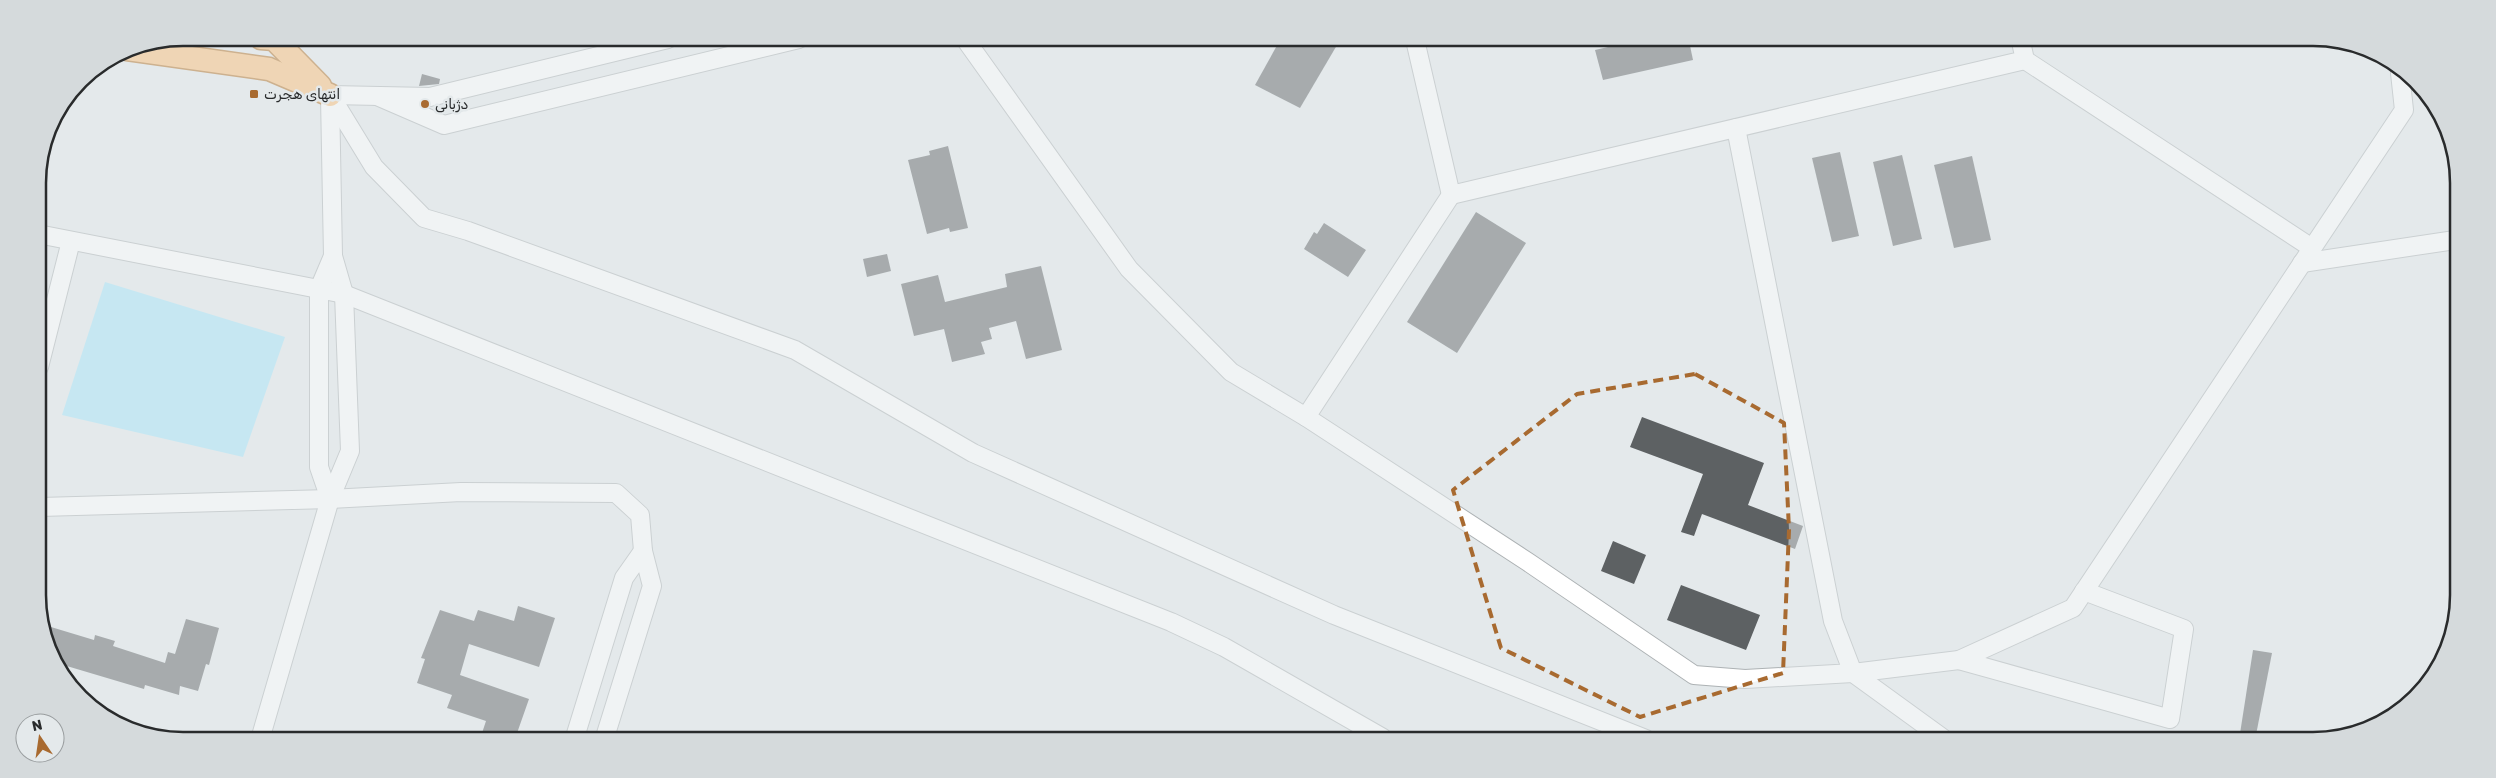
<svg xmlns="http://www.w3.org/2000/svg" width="2496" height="778" font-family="Rubik,'Noto Sans Arabic',sans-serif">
<rect width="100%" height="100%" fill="#e4e9eb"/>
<polygon fill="#a3e5fb" points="105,282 285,337 243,457 62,415"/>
<g fill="#5d6163">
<polygon points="1280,40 1340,40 1300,108 1255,85"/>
<polygon points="1634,41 1689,41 1693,60 1603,80 1595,50"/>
<polygon points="422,74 440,79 439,84 419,86"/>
<polygon points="948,146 968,228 950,232 949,228 927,234 908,160 930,155 929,151"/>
<polygon points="1840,152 1859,236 1832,242 1812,158"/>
<polygon points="1902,155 1922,239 1893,246 1873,162"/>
<polygon points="1972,156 1991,240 1954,248 1934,165"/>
<polygon points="1476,212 1526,243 1457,353 1407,322"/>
<polygon points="1324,223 1366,250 1348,277 1304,249 1314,232 1317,234"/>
<polygon points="887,254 891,271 867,277 863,259"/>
<polygon points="1041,266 1062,350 1026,359 1016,321 989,328 992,339 981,342 985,354 952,362 944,329 914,336 901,284 938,275 945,302 1007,287 1005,274"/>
<polygon points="1642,417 1764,463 1748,505 1803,526 1795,549 1702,514 1694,536 1681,532 1703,474 1630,447"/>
<polygon points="1613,541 1646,555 1634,584 1601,571"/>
<polygon points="1681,585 1760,615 1746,650 1667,620"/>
<polygon points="518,606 555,618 539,667 469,644 460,675 529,699 516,736 492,736 482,733 486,721 447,708 452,695 417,683 425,659 421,658 440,610 474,621 478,610 514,621"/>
<polygon points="186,619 219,628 209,665 206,664 198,691 180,686 179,695 145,685 144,689 60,664 41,624 94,640 95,635 115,641 113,646 165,663 168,652 175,654"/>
<polygon points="2253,650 2272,653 2255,740 2239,740"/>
</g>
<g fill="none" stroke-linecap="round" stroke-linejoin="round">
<defs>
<g id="minor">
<polyline points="965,39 1129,269 1231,372 1306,417 1451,195"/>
<polyline points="1415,40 1451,195 2025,60 2021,42"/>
<polyline points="2025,60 2312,248"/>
<polyline points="330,95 374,167 424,218 468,231 795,350 973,453 1334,615 1646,739"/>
<polyline points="330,95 430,97 668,39"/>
<polyline points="377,96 444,125 799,39"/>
<polyline points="38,234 344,294 1171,622 1224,647 1383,738"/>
<polyline points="2302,263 2455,240"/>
<polyline points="39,367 71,241"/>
<polyline points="1306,417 1528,562 1694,675 1745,679 1853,673 1833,621 1736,128"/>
<polyline points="330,499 319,467 319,289 333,256"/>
<polyline points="40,507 330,499 461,492 616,493 640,515 643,551 652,586 605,737"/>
<polyline points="1959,660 2170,719 2184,629 2084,591"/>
<polyline points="1853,673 1959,660 2073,608 2404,110 2400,73"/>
<polyline points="1853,673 1944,739"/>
<polyline points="261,736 330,499 350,451 344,294 333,256 330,97"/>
<polyline points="575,737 624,578 643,551"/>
</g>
<g id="major">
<polyline points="261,38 274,39 320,86"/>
<polyline points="127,49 269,69 330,95"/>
</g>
</defs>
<use href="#minor" stroke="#adb2b4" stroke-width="20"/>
<use href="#major" stroke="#b16d1f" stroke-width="25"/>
<use href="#minor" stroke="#fff" stroke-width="18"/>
<use href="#major" stroke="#fcbd74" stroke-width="22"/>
</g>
<path d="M0 0H2496V778H0ZM1695 374 1784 423 1789 530 1783 673 1640 717 1501 648 1453 490 1577 394Z" fill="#e4e9eb" fill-opacity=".55" fill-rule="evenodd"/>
<path fill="none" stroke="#a86a30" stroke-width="4" stroke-dasharray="10 6" stroke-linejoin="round" d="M1695 374 1784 423 1789 530 1783 673 1640 717 1501 648 1453 490 1577 394Z"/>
<g fill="#a86a30" stroke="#e4e9eb" stroke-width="2">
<rect x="249" y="89" width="10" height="10" rx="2.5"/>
<circle cx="425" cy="104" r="5"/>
</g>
<g text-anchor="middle" stroke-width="5" stroke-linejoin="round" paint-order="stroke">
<g font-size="14" fill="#292b2c" stroke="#e4e9eb" text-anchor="start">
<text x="264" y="99">انتهای هجرت</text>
<text x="435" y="109">دژبانی</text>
</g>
</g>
<path d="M0 0H2496V778H0ZM183 46H2313A137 137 0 0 1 2450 183V595A137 137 0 0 1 2313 732H183A137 137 0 0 1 46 595V183A137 137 0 0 1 183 46Z" fill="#d5dadc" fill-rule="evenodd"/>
<path fill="none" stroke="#292b2c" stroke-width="2.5" d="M183 46H2313A137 137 0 0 1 2450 183V595A137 137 0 0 1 2313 732H183A137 137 0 0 1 46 595V183A137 137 0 0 1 183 46Z"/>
<g transform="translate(40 738) rotate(347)"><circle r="24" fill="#e4e9eb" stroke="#999d9f"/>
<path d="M0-4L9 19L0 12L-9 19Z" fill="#a86a30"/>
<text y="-8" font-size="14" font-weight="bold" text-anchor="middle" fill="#292b2c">N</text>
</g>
</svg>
